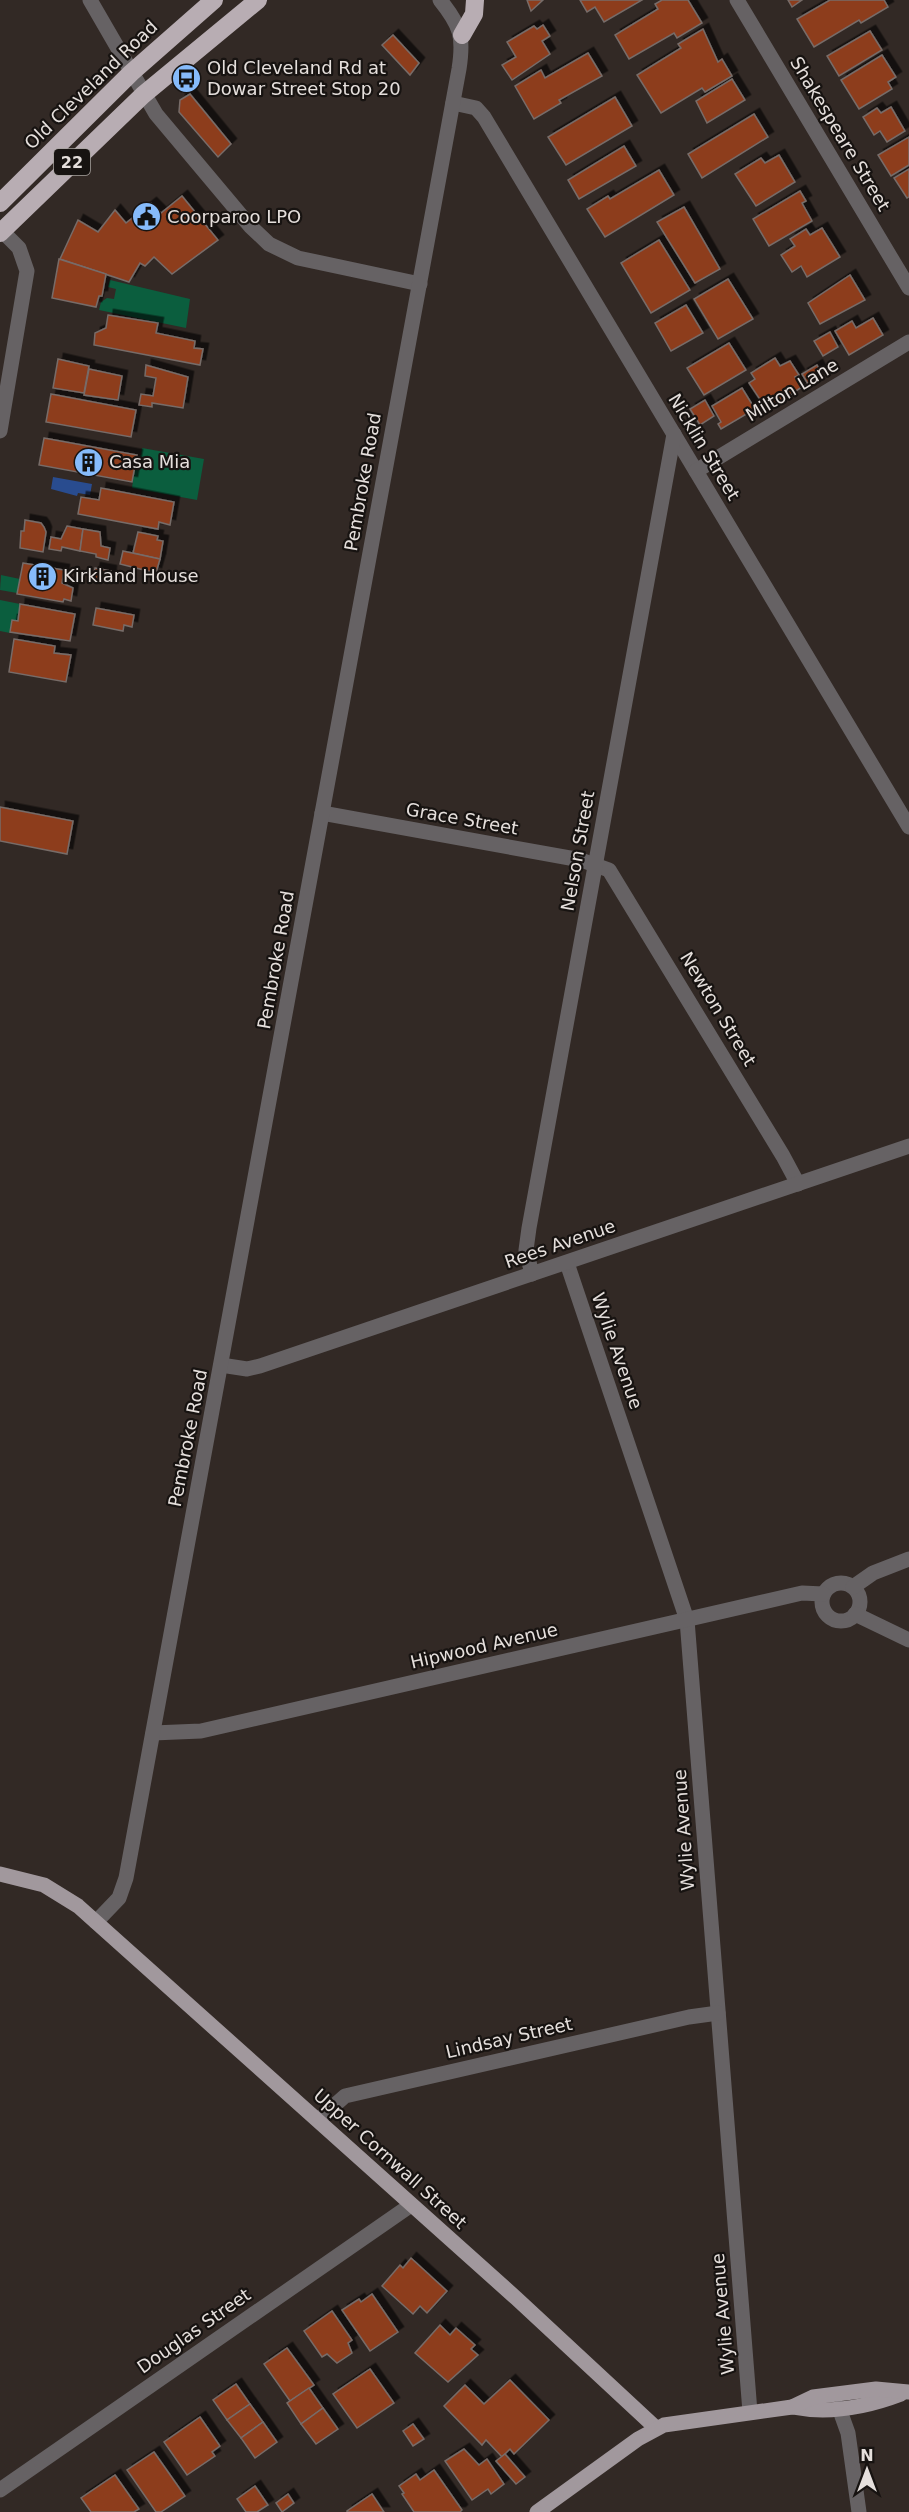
<svg xmlns="http://www.w3.org/2000/svg" width="909" height="2512" font-family="'DejaVu Sans',sans-serif">
<defs>
<filter id="shadow"><feDropShadow dx="5.5" dy="-5.5" stdDeviation="0" flood-color="#0009"/></filter>
</defs>
<rect width="100%" height="100%" fill="#322925"/>
<g fill="#0b5e3e">
<polygon points="110,280 190,299 186,328 99,310 101,302 107,298 114,299 116,289 108,287"/>
<polygon points="142,448 204,459 197,500 132,488 136,458 141,455"/>
<polygon points="1,575 20,579 17,593 0,590"/>
<polygon points="0,600 20,604 18,621 12,620 10,633 0,631"/>
</g>
<polygon fill="#294c8f" points="53,477 92,484 90,495 78,493 77,496 51,489"/>
<g fill="#8d3c1f" stroke="#776c68" stroke-width="1.5" filter="url(#shadow)">
<polygon points="527,0 543,0 531,11"/>
<polygon points="580,0 642,0 604,22 595,7 587,12"/>
<polygon points="662,0 688,0 702,23 677,38 674,33 629,59 615,35 658,9 655,4"/>
<polygon points="788,0 802,0 792,7"/>
<polygon points="830,0 884,0 888,7 861,23 859,20 814,47 797,19"/>
<polygon points="543,25 550,36 542,41 550,54 512,80 502,65 516,57 507,42 534,26 537,29"/>
<polygon points="703,29 718,62 722,59 732,76 705,92 702,88 661,113 637,75 681,48 678,44"/>
<polygon points="870,31 882,50 839,76 827,56"/>
<polygon points="393,35 419,63 410,75 382,45"/>
<polygon points="588,53 602,76 559,100 561,103 534,119 515,86 541,70 545,78"/>
<polygon points="882,55 896,77 888,82 892,89 859,109 841,80"/>
<polygon points="732,79 745,100 707,123 696,101"/>
<polygon points="190,94 231,144 218,157 179,112 180,100"/>
<polygon points="615,97 632,126 566,165 548,137"/>
<polygon points="891,107 905,131 887,142 880,131 874,135 863,117 877,108 881,113"/>
<polygon points="754,114 768,137 702,178 688,154"/>
<polygon points="909,137 909,165 891,176 878,155"/>
<polygon points="624,146 636,166 579,199 568,180"/>
<polygon points="779,155 795,182 756,206 735,174 761,158 765,163"/>
<polygon points="909,169 909,197 907,198 894,178"/>
<polygon points="659,170 674,195 605,237 587,209 608,196 610,199"/>
<polygon points="800,191 806,201 802,203 812,221 769,246 753,219"/>
<polygon points="182,196 218,240 172,274 154,257 145,266 140,263 129,282 60,259 78,220 98,232 115,210 126,223 151,203 161,213"/>
<polygon points="684,207 720,269 695,283 657,222"/>
<polygon points="822,228 840,257 807,277 801,266 792,272 781,255 795,246 790,239 806,229 810,235"/>
<polygon points="659,240 690,290 651,313 621,263"/>
<polygon points="59,259 106,274 102,296 99,296 96,307 52,298"/>
<polygon points="850,275 865,300 820,324 808,303"/>
<polygon points="728,279 753,319 718,339 694,299"/>
<polygon points="686,305 703,333 671,351 655,323"/>
<polygon points="108,315 158,323 156,333 195,341 194,348 203,349 200,365 94,345 95,333 106,328"/>
<polygon points="873,318 883,335 849,355 835,331 852,321 856,328"/>
<polygon points="830,332 838,347 823,356 814,341"/>
<polygon points="729,343 746,370 704,395 687,368"/>
<polygon points="775,358 780,366 790,361 799,375 795,377 802,387 767,410 749,383 755,379 751,373"/>
<polygon points="58,359 89,366 84,393 53,388"/>
<polygon points="146,365 188,377 183,408 152,403 152,407 139,405 141,394 153,396 156,378 145,376"/>
<polygon points="817,365 823,376 808,384 802,374"/>
<polygon points="89,369 122,376 118,400 84,395"/>
<polygon points="742,388 755,409 721,429 718,424 721,422 712,406"/>
<polygon points="51,394 136,410 131,437 46,422"/>
<polygon points="705,400 714,416 700,425 690,409"/>
<polygon points="44,438 137,455 132,482 39,465"/>
<polygon points="101,488 174,502 170,525 159,522 158,529 78,514 81,497 99,500"/>
<polygon points="25,520 41,523 44,527 46,532 43,552 20,548 21,531 24,531"/>
<polygon points="67,526 83,529 80,551 62,547 61,551 49,549 51,537 61,539"/>
<polygon points="83,529 100,532 101,546 110,548 108,560 96,557 96,554 80,551"/>
<polygon points="138,532 158,536 157,540 163,541 160,559 133,553"/>
<polygon points="123,551 160,559 156,573 120,564"/>
<polygon points="23,563 64,570 62,583 73,588 71,601 64,599 63,602 17,594"/>
<polygon points="95,568 111,571 110,581 93,578"/>
<polygon points="20,604 75,614 70,641 10,632 12,620 18,621"/>
<polygon points="96,608 134,615 132,627 124,625 123,631 93,625"/>
<polygon points="14,639 55,646 54,653 71,655 66,682 9,672"/>
<polygon points="0,807 73,821 67,854 0,841"/>
<polygon points="411,2258 447,2291 427,2313 420,2306 413,2314 382,2286 400,2265 403,2268"/>
<polygon points="372,2294 398,2332 370,2351 342,2310 359,2299 361,2302"/>
<polygon points="332,2311 352,2340 348,2343 352,2353 337,2363 327,2354 322,2357 304,2331"/>
<polygon points="440,2325 450,2335 456,2328 475,2345 471,2349 478,2355 448,2382 415,2353"/>
<polygon points="287,2348 314,2385 290,2401 264,2364"/>
<polygon points="370,2369 394,2403 357,2428 333,2394"/>
<polygon points="510,2380 549,2420 514,2454 510,2449 502,2457 486,2440 482,2445 444,2406 465,2385 484,2404"/>
<polygon points="236,2384 250,2404 227,2420 213,2400"/>
<polygon points="309,2388 323,2408 301,2424 287,2403"/>
<polygon points="250,2404 263,2422 241,2438 227,2420"/>
<polygon points="323,2408 338,2429 316,2444 301,2424"/>
<polygon points="200,2417 220,2446 212,2452 215,2456 187,2475 164,2442"/>
<polygon points="263,2422 277,2442 255,2458 241,2438"/>
<polygon points="413,2424 424,2439 413,2446 403,2431"/>
<polygon points="464,2449 479,2465 487,2459 504,2484 491,2494 488,2489 472,2500 445,2461"/>
<polygon points="154,2452 185,2496 161,2512 156,2512 127,2470"/>
<polygon points="505,2454 525,2477 516,2484 496,2461"/>
<polygon points="434,2470 462,2510 460,2512 414,2512 402,2494 404,2493 399,2486 416,2474 420,2480"/>
<polygon points="115,2475 139,2509 134,2512 91,2512 81,2498"/>
<polygon points="255,2486 268,2505 257,2512 246,2512 237,2499"/>
<polygon points="288,2494 294,2503 282,2512 276,2503"/>
<polygon points="372,2494 384,2512 347,2512 347,2511"/>
</g>
<g fill="none" stroke-linecap="round" stroke-linejoin="round">
<g stroke="#666264" stroke-width="15">
<polyline points="90,0 156,114 250,226 269,244 298,258 420,284"/>
<polyline points="737,0 909,288"/>
<polyline points="453,103 476,108 484,117 909,827"/>
<polyline points="0,229 19,248 27,271 0,431"/>
<polyline points="696,471 909,342"/>
<polyline points="322,813 581,860 609,870 783,1156 798,1184"/>
<polyline points="567,1263 687,1620 750,2412"/>
<polyline points="532,1274 526,1250 529,1228 674,434"/>
<polyline points="221,1365 247,1369 260,1366 909,1146"/>
<circle cx="841" cy="1602" r="19"/>
<polyline points="853,1587 873,1573 909,1559"/>
<polyline points="855,1614 909,1640"/>
<polyline points="153,1733 201,1731 802,1593 823,1594"/>
<path d="M96 1922 119 1898 126 1878 459 69C464 37 461 26 440 0"/>
<polyline points="318,2120 345,2096 689,2017 718,2013"/>
<polyline points="839,2408 848,2433 859,2512"/>
<polyline points="0,2490 411,2205"/>
</g>
<g stroke="#a1989d" stroke-width="15">
<polyline points="0,1874 44,1885 78,1906 516,2298 656,2428"/>
<path d="M792 2407C828 2414 867 2407 901 2394"/>
<polyline points="537,2512 638,2439 664,2425 792,2407 813,2397 876,2389 909,2392"/>
</g>
<g stroke="#b8adb3" stroke-width="18">
<polyline points="462,35 474,14 475,0"/>
<polyline points="0,203 131,73 214,0"/>
<polyline points="0,233 143,95 258,0"/>
</g>
</g>
<defs>
<symbol id="bus-disc" viewBox="-11 -11 22 22"><circle r="9.5" fill="#86bbfb" stroke="#171311"/><path d="M-5-6H5V4H4V6H2V4H-2V6H-4V4H-5ZM-3.5-4V0h7V-4ZM-3.5 1.2v1.5H-2V1.2ZM2 1.2v1.5H3.5V1.2Z" fill="#111"/></symbol>
<symbol id="civic-disc" viewBox="-11 -11 22 22"><circle r="9.5" fill="#86bbfb" stroke="#171311"/><path d="M-.6-6.5H3V-4.5H.6V-3L4-1V1h2V6H-6V1h2V-1L-.6-3ZM-1.2 2.5V6h2.4V2.5Z" fill="#111"/></symbol>
<symbol id="building-disc" viewBox="-11 -11 22 22"><circle r="9.5" fill="#86bbfb" stroke="#171311"/><path d="M-4-6H4V6H1V3H-1V6H-4ZM-2.5-4.3h1.7v1.8h-1.7ZM.8-4.3h1.7v1.8H.8ZM-2.5-1h1.7V.8h-1.7ZM.8-1h1.7V.8H.8Z" fill="#111"/></symbol>
</defs>
<g fill-rule="evenodd">
<use href="#bus-disc" x="170" y="62" width="33" height="33"/>
<use href="#civic-disc" x="130" y="200" width="33" height="33"/>
<use href="#building-disc" x="72" y="446" width="33" height="33"/>
<use href="#building-disc" x="26" y="560" width="33" height="33"/>
</g>
<g text-anchor="middle" stroke-width="4.5" stroke-linejoin="round" paint-order="stroke">
<rect fill="#171311" stroke="#a7a29f" stroke-width="1.5" x="54" y="149" width="36" height="26" rx="4.5"/>
<g font-size="16" font-weight="bold" fill="#e5dfdc">
<text x="72" y="168">22</text>
</g>
<g font-size="18" fill="#e5dfdc" stroke="#171311" text-anchor="start">
<text x="207" y="74">Old Cleveland Rd at<tspan x="207" dy="21">Dowar Street Stop 20</tspan></text>
<text x="167" y="223">Coorparoo LPO</text>
<text x="109" y="468">Casa Mia</text>
<text x="63" y="582">Kirkland House</text>
</g>
<g font-size="18" fill="#e5dfdc" stroke="#171311">
<text transform="translate(91 85) rotate(-44)" y="6">Old Cleveland Road</text>
<text transform="translate(840 134) rotate(59)" y="6">Shakespeare Street</text>
<text transform="translate(792 390) rotate(-31)" y="6">Milton Lane</text>
<text transform="translate(704 447) rotate(59)" y="6">Nicklin Street</text>
<text transform="translate(363 482) rotate(-80)" y="6">Pembroke Road</text>
<text transform="translate(462 819) rotate(10)" y="6">Grace Street</text>
<text transform="translate(578 851) rotate(-80)" y="6">Nelson Street</text>
<text transform="translate(276 960) rotate(-80)" y="6">Pembroke Road</text>
<text transform="translate(718 1009) rotate(59)" y="6">Newton Street</text>
<text transform="translate(560 1244) rotate(-19)" y="6">Rees Avenue</text>
<text transform="translate(617 1351) rotate(71)" y="6">Wylie Avenue</text>
<text transform="translate(188 1438) rotate(-79)" y="6">Pembroke Road</text>
<text transform="translate(484 1646) rotate(-13)" y="6">Hipwood Avenue</text>
<text transform="translate(684 1830) rotate(-94)" y="6">Wylie Avenue</text>
<text transform="translate(509 2038) rotate(-13)" y="6">Lindsay Street</text>
<text transform="translate(390 2159) rotate(42)" y="6">Upper Cornwall Street</text>
<text transform="translate(723 2314) rotate(-95)" y="6">Wylie Avenue</text>
<text transform="translate(194 2331) rotate(-35)" y="6">Douglas Street</text>
</g>
</g>
<g transform="translate(867 2470)" stroke="#171311" stroke-width="4.5" paint-order="stroke">
<path d="M0-4.5L10 22L0 15L-10 22Z" fill="#e5dfdc"/>
<text y="-9" font-size="16" font-weight="bold" text-anchor="middle" fill="#e5dfdc">N</text>
</g>
</svg>
